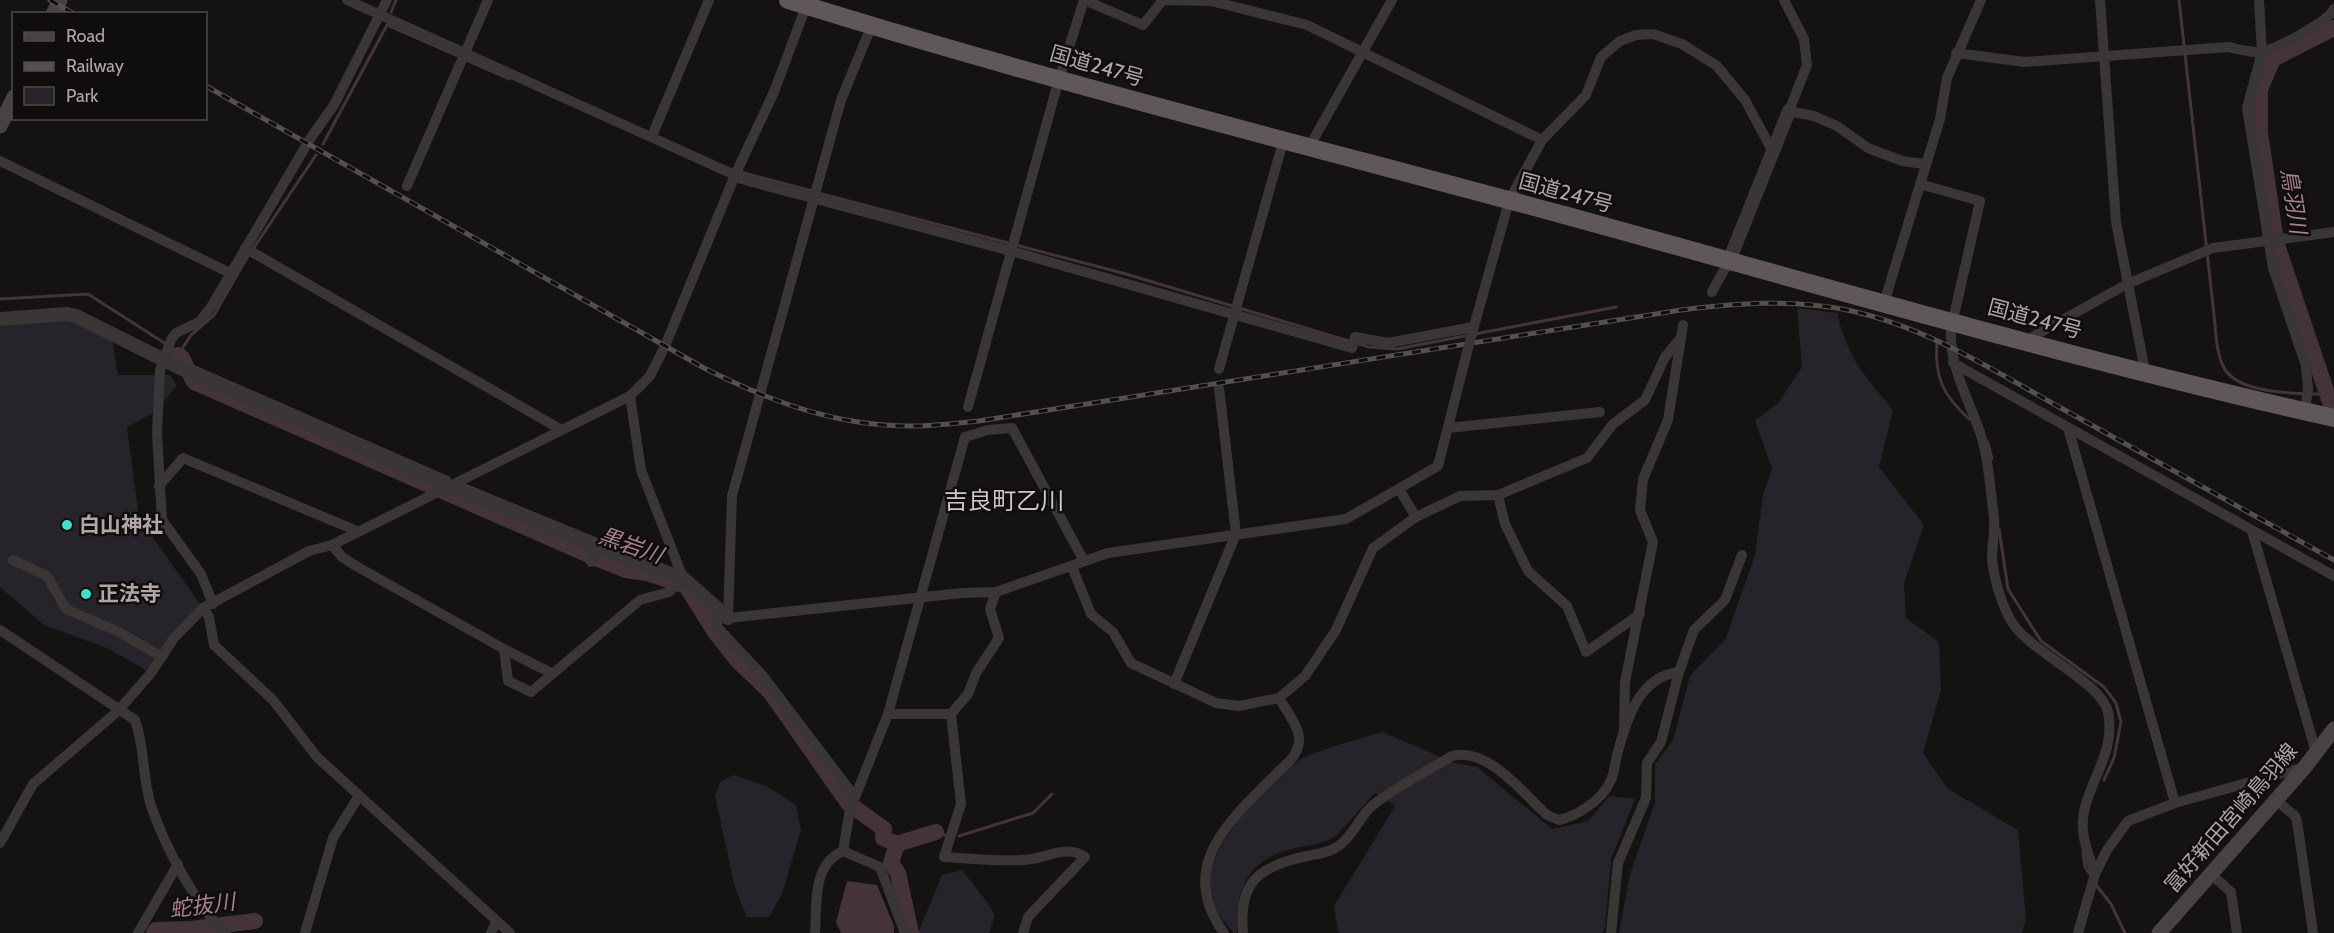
<svg xmlns="http://www.w3.org/2000/svg" width="2334" height="933" font-family="Cabin,'Noto Sans JP',sans-serif">
<rect width="100%" height="100%" fill="#141312"/>
<g fill="#26232b">
<path d="M1797 308 1837 313C1849 361 1863 373 1893 410L1879 467 1924 525 1904 583 1906 618 1939 642 1941 690 1923 753 1948 789 2018 830 2026 919 2022 933H1619L1630 874 1655 802V764L1673 740 1690 676 1726 638 1755 555 1763 495 1772 469 1755 421 1779 402 1802 367Z"/>
<polygon points="67,314 111,333 118,375 170,375 177,386 153,413 127,427 139,518 203,608 151,673 107,648 44,625 0,587 0,319"/>
<path d="M1382 732 1455 763 1477 767 1552 829 1588 821 1609 796 1635 799 1611 859 1605 927 1602 933H1340L1338 931 1334 906 1395 806 1375 793C1367 801 1337 837 1331 839 1315 846 1298 846 1282 852 1243 865 1236 896 1237 933H1234C1222 920 1211 907 1209 890 1203 849 1268 783 1298 761 1311 751 1364 738 1382 732Z"/>
<polygon points="734,775 768,787 796,805 801,830 782,894 769,917 747,917 735,888 715,796 720,782"/>
<polygon points="962,870 987,902 995,915 989,933 918,933 942,875"/>
</g>
<polygon fill="#443439" points="847,881 877,885 894,926 894,933 841,933 836,922"/>
<g fill="none" stroke-linecap="round" stroke-linejoin="round">
<g stroke="#443439" stroke-width="3">
<path d="M2179 0 2214 315C2216 332 2216 351 2223 366 2236 395 2300 394 2328 394"/>
<polyline points="391,12 396,0"/>
<polyline points="466,60 509,79"/>
<polyline points="323,144 387,25 460,57"/>
<polyline points="740,172 812,191"/>
<polyline points="818,193 1126,274 1369,347 1397,349 1616,307"/>
<polyline points="253,249 316,155"/>
<polyline points="0,299 88,294 166,344"/>
<path d="M1937 343C1934 378 1944 396 1969 419"/>
<polyline points="171,349 178,355 191,335 214,315 249,254"/>
<polyline points="184,362 449,478"/>
<polyline points="1988,443 1992,459"/>
<polyline points="465,485 596,539"/>
<polyline points="1999,529 2008,589 2041,641 2104,687 2116,703 2121,722 2114,758 2104,780"/>
<polyline points="633,554 643,555 663,565"/>
<polyline points="936,832 948,836"/>
<polyline points="959,836 1033,813 1052,794"/>
<polyline points="2083,852 2085,867 2091,876"/>
<polyline points="2096,885 2111,904 2125,933"/>
</g>
<g stroke="#443439" stroke-width="16">
<polyline points="2334,28 2273,59 2260,89 2260,133 2276,242 2334,414"/>
<polyline points="178,355 182,358 194,382 591,556 626,570 647,573 686,586 715,632 737,660 771,693 848,803 884,829 883,838 897,844 891,863 898,873 911,933"/>
<polyline points="897,844 936,832"/>
<polyline points="154,933 156,930 191,929 255,921"/>
</g>
<g stroke="#3a3636" stroke-width="10">
<polyline points="347,0 735,175"/>
<polyline points="1084,0 1143,25 1163,0 1211,1 1307,25 1542,140"/>
<polyline points="1784,0 1804,39 1807,65 1789,111 1814,116 1837,126 1868,148 1902,161 1925,164"/>
<polyline points="2100,0 2116,222 2145,371"/>
<polyline points="2259,0 2262,52 2247,108 2273,268 2306,366 2308,389 2305,411"/>
<polyline points="871,27 841,100 732,496 728,618 962,593 996,592 1108,553 1346,519 1438,466 1466,356"/>
<path d="M1956 53 2025 62 2228 47C2238 49 2252 53 2261 52 2275 50 2329 21 2334 9"/>
<polyline points="652,136 709,0"/>
<polyline points="1308,149 1392,0"/>
<polyline points="0,161 230,273"/>
<polyline points="734,177 1011,251 1352,348 1355,337 1388,343 1473,327"/>
<path d="M1920 184 1980 201 1951 329C1949 371 1972 403 1983 442 1989 465 1991 494 1994 518 1995 532 1992 546 1992 559 1994 579 2002 607 2013 624 2033 653 2102 683 2108 712 2116 751 2091 777 2084 812 2079 834 2089 855 2095 874"/>
<polyline points="407,186 488,0"/>
<polyline points="245,248 560,429"/>
<polyline points="1712,292 1729,261"/>
<polyline points="1884,303 1940,119 1947,78 1981,0"/>
<polyline points="1473,330 1509,201 1542,140 1586,95 1601,57 1620,41 1636,35 1653,34 1682,44 1717,66 1745,100 1773,152"/>
<polyline points="2025,341 2127,284 2213,248 2334,232"/>
<polyline points="1953,363 2334,576"/>
<polyline points="1219,369 1283,142"/>
<polyline points="968,407 1059,79 1084,0"/>
<polyline points="1448,428 1600,412"/>
<polyline points="2068,428 2175,803"/>
<polyline points="159,486 183,458 357,531"/>
<polyline points="1399,489 1416,517"/>
<polyline points="1498,495 1505,524 1528,571 1567,606 1586,652 1640,614"/>
<polyline points="2252,531 2316,752"/>
<polyline points="332,545 342,557 356,566 504,649 551,673"/>
<polyline points="13,560 47,576 66,609 119,632 162,657"/>
<polyline points="591,562 597,547"/>
<polyline points="1072,567 1091,614 1113,632 1131,663 1216,703 1239,706 1279,698 1305,676 1336,630 1373,548 1416,517 1460,496 1498,495 1587,458 1613,424 1645,400 1665,357 1679,340"/>
<polyline points="213,604 201,574 162,520 157,433 160,370 171,340 176,333 199,322 211,307 310,139 334,105 387,0"/>
<polyline points="203,608 209,617 214,645 273,700 317,757 510,933"/>
<polyline points="718,611 717,627 763,676 855,797"/>
<path d="M0 630 135 720C145 747 142 778 151 806 165 846 195 905 226 933"/>
<polyline points="504,649 508,681 531,692 640,600 669,592 683,578 641,470 630,396"/>
<polyline points="1679,672 1694,630 1725,600 1742,555"/>
<polyline points="1174,684 1236,534 1219,388"/>
<path d="M888 714H951L961 804 944 857C969 858 1008 863 1032 859 1050 856 1068 845 1085 857L1028 917 1023 933"/>
<polyline points="951,714 968,694 976,673 999,638 990,609 996,592"/>
<polyline points="1624,728 1625,682 1653,542 1640,510 1643,479 1668,420 1683,325"/>
<polyline points="2276,800 2295,816 2297,821 2313,933"/>
<polyline points="0,843 33,784 118,711 151,673 174,638 203,608 309,551 332,545 630,396 650,376 665,346 735,175 774,92 808,1"/>
<polyline points="843,851 880,867 905,933"/>
<polyline points="2211,874 2231,892 2237,933"/>
<polyline points="138,933 178,864"/>
<polyline points="305,933 333,838 359,796"/>
<polyline points="491,933 496,922"/>
<path d="M815 933C817 903 812 865 843 851L850 810 888 714 965 437 988 430 1012 428 1084 561"/>
<path d="M1224 933C1176 867 1229 821 1275 775 1286 764 1300 755 1299 738 1299 727 1285 708 1279 698"/>
<path d="M1243 933C1238 882 1259 866 1307 856 1318 854 1332 852 1341 844 1354 834 1360 816 1373 805 1397 786 1426 772 1452 756 1488 747 1523 793 1547 815L1559 820C1577 816 1602 800 1610 782 1614 775 1615 764 1617 755 1626 721 1639 676 1679 672L1661 742 1647 763 1646 798 1618 863 1611 933"/>
<polyline points="2078,933 2095,874 2107,850 2128,821 2175,803 2304,767"/>
</g>
<g stroke="#3a3636" stroke-width="14">
<polyline points="1729,261 1789,111"/>
<polyline points="0,319 67,314 76,316 176,366 447,485 634,561 683,578 728,618"/>
</g>
<g stroke="#484242" stroke-width="15">
<polyline points="53,14 60,0"/>
<polyline points="0,126 14,97"/>
<polyline points="2159,933 2305,767 2334,729"/>
</g>
<path stroke="#605858" stroke-width="18" d="M788 0C1044 80 1305 145 1564 215 1819 285 2075 360 2334 418"/>
<defs>
<g id="rail">
<polyline points="50,0 74,14"/>
<path d="M206 86 704 368C771 402 838 427 915 426 936 426 958 423 979 421L1681 310C1737 303 1792 299 1847 310 1925 326 1993 370 2061 408 2152 458 2243 509 2334 560"/>
</g>
</defs>
<use href="#rail" stroke="#554f4f" stroke-width="5"/>
<use href="#rail" stroke="#0f0e0d" stroke-width="3" stroke-dasharray="9" stroke-linecap="butt"/>
<polyline stroke="#3a3636" stroke-width="10" points="1466,356 1473,330"/>
</g>
<g fill="#42dcd1" stroke="#0f0e0d" stroke-width="2">
<circle cx="67" cy="525" r="6"/>
<circle cx="86" cy="594" r="6"/>
</g>
<g text-anchor="middle" stroke-width="5" stroke-linejoin="round" paint-order="stroke">
<g font-size="21" fill="#b3a5a6" stroke="#0f0e0d">
<text transform="translate(1097 66) rotate(16)" y="7">国道247号</text>
<text transform="translate(1566 193) rotate(15)" y="7">国道247号</text>
<text transform="translate(2035 319) rotate(15)" y="7">国道247号</text>
<text transform="translate(2231 818) rotate(-49)" y="7">富好新田宮崎鳥羽線</text>
</g>
<g font-size="21" font-weight="bold" fill="#b3a5a6" stroke="#0f0e0d" text-anchor="start">
<text x="79" y="532">白山神社</text>
<text x="98" y="601">正法寺</text>
</g>
<g font-size="22" font-style="italic" fill="#aa808b" stroke="#0f0e0d">
<text transform="translate(2294 201) rotate(81)" y="8">鳥羽川</text>
<text transform="translate(631 545) rotate(19)" y="8">黒岩川</text>
<text transform="translate(202 905) rotate(-7)" y="8">蛇抜川</text>
</g>
<g font-size="24" fill="#cfc6c6" stroke="#0f0e0d">
<text x="1004" y="509">吉良町乙川</text>
</g>
</g>
<rect x="12" y="12" width="195" height="108" fill="#0f0e0d" stroke="#514a4a" stroke-width="1.5"/>
<rect x="24" y="32" width="30" height="9" fill="#484242" stroke="#514a4a" stroke-width="1.5"/>
<text x="66" y="42" font-size="18" fill="#b3a5a6">Road</text>
<rect x="24" y="62" width="30" height="9" fill="#554f4f" stroke="#514a4a" stroke-width="1.5"/>
<text x="66" y="72" font-size="18" fill="#b3a5a6">Railway</text>
<rect x="24" y="87" width="30" height="18" fill="#26232b" stroke="#514a4a" stroke-width="1.5"/>
<text x="66" y="102" font-size="18" fill="#b3a5a6">Park</text>
</svg>
